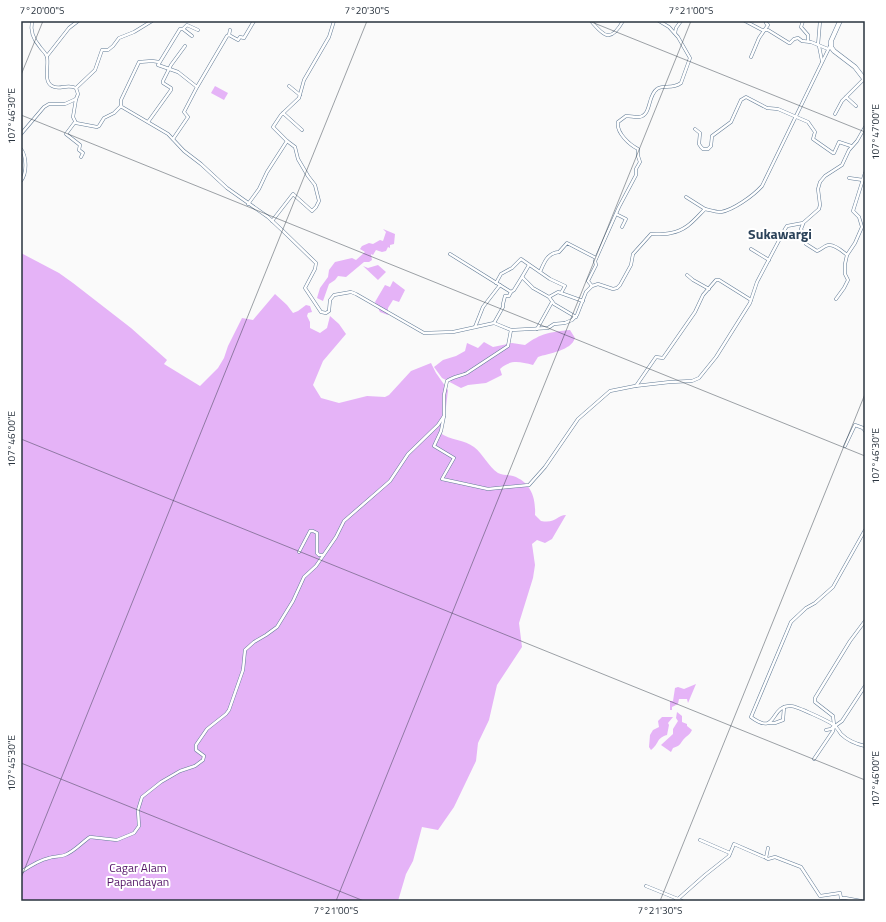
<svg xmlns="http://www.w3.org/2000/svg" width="886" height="922" font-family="'Titillium Web',sans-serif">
<rect width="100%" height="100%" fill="#fafafa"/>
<g fill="#e5b3f7">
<polygon points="215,86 228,93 224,100 211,93"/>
<polygon points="383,229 395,234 394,244 390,245 390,248 388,247 386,251 382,252 376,250 373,255 371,254 372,260 369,262 364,262 346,277 338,276 335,280 329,284 323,301 317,298 320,288 328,277 329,270 335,262 352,258 356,260 365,252 360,249 362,246 369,243 373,244 380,240 383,241 386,232"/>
<path d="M21 253 59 273 73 283 131 328 167 360 164 364 200 386 218 368 224 358 228 346 242 318 253 320 275 294 287 305 293 313 298 311 306 305 310 306 312 312 308 313 307 316 310 322V328L320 333 327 328 330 316 339 324 346 334 323 361 313 385 321 398 339 403 367 396 385 397 389 395 411 371 431 363 436 373 448 390 446 407 440 433C450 440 465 440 474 447 483 454 488 466 498 473 502 475 508 475 513 476 531 482 536 498 535 515L541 521C556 524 557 515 566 515L552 539 545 543 537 540 532 544 535 565 533 578 519 623 522 647 497 685 489 720 478 743 476 761 454 807 438 830 422 827 413 861 406 874 398 901H21Z"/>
<polygon points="378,265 386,272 378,280 363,266 368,268"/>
<polygon points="393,281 405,290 399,302 393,300 388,308 388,315 380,312 375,302 385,285 390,287"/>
<path d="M570 330 575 338C571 351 549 353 538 357L533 365C520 362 511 359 500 369L502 375 486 383 468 385 461 388 442 378 434 367 443 360 456 356 465 351 467 343 478 348 484 342 493 347 512 343 525 345C541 333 551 332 570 330Z"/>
<polygon points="696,684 688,703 687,699 679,699 678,704 672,707 672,710 670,710 670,701 673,701 675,688 678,687 684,689"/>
<path d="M677 712 682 716V722L687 724V726L692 730C689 736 687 735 683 740 679 745 681 745 673 748L671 752 661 745 673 734V729L678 721 676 718Z"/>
<path d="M662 717H673L668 723 669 725 667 735C656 738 660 743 651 750L649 747 650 735 653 730 659 727 658 721Z"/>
</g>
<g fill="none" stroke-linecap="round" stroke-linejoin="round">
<defs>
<g id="minor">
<path d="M591 21C605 38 611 42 623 21"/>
<polyline points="745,21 762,30 768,30 789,43 790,43 794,39 798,38 802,41 811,42 828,49"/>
<polyline points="803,21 801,27 808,35 808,41"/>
<polyline points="183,29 192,36"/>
<polyline points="675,33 676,28 681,21"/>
<polyline points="229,35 230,30"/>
<polyline points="818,45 820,21"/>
<polyline points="819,46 822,61"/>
<polyline points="47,56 69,28 78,21"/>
<polyline points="751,57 759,38 768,25 766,23 766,21"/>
<polyline points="289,86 300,95"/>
<polyline points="197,87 178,72 158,65 180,29 183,29 187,25 198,30"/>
<polyline points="76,88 95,70 102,50 108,50 113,46 119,38 134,32 152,21"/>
<polyline points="846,97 856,106"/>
<polyline points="76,99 73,117 76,123 97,127 99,126 104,118 114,113 121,106 122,107 168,134 184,151 201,164 227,188 268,217 283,231 316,263 315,269 305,288 321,312 326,313 329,311 330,300 334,295 351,292 356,294 424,333 453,332 494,323 511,330"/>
<polyline points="121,106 121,100 139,62 152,61 159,62"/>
<polyline points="283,113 302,130"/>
<polyline points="835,114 842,101 864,79"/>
<polyline points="75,122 66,134 80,145 79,150 83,153 81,157"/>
<polyline points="148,122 171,90 171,88 163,83 163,81 171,65 185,46"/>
<polyline points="695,129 700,133 699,144 701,147 703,149 708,149 711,146 712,136 731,122 741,100 746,97 767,108 778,109 808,122 815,132 813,139 833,153 834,153 839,142 851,146"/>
<path d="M21 134 44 107 49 104H65L76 99 78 94 76 88C66 83 60 91 52 86 43 81 49 66 47 57 46 53 42 50 40 47 33 39 30 31 32 21"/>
<polyline points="173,139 188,117 184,112 197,87 227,36 229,35 238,40 240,37 244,38 254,21"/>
<path d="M21 149C27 157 27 173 21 181"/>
<polyline points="849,178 863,180"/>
<polyline points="686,197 705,209"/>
<polyline points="248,204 259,189 267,172 287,141 273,127 281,115 299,98 304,80 329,37 334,21"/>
<polyline points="616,214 626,219 622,227"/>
<polyline points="272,221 293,194 312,211 316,207 319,201 315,185 308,176 298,159 295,147 287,141"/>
<path d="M803 224 801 229 805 237 806 244 817 251C821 250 825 245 829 245 836 245 842 251 847 255"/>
<polyline points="751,249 769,260"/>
<polyline points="450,254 511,292 514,290 522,277 533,288 549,297 558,292 583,301"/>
<path d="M540 272C544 263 547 253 559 252L567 243 596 258"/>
<polyline points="687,275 693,280 709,289"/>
<polyline points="522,277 529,265"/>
<polyline points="496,283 501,274 512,268 521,259 550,279 565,286 561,293"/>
<path d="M592 286 588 281 596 265 595 261 619 207 636 175V169L640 162 638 156V149C630 145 616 133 618 122L626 116C630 116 634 117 639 117 652 115 647 96 657 89 663 84 672 90 681 83L690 58 678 37 669 27 659 21"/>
<polyline points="549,297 554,304 576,317"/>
<polyline points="836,299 844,288 848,280 845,274 845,264 847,255 855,243 862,227 859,217 853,211 865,173"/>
<polyline points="494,323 503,307 503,304 505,296 509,296 511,292"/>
<polyline points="475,327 483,307 500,285"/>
<polyline points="537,329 552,302"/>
<polyline points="636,386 656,357 663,358 695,312 703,295 716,280 719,280 751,300"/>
<polyline points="444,416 441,431 434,446 454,458 442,479 488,489 529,485 545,467 578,419 610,391 635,386 670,382 692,381 699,378 716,357 750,303 757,282 785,229 787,226 803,223 819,209 820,205 818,189 820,182 825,176 842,165 849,150 857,141 865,127"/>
<polyline points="845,446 855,425 863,428 865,431"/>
<path d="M865 530 833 587 815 603 806 608 791 622 751 717C778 737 769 705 791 706 796 706 831 722 835 726 837 728 839 731 841 734 847 740 856 744 865 746"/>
<polyline points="299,552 310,531 313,531 317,533 317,553 319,555 323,555"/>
<polyline points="769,723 775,723 783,720 784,707"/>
<polyline points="834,725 833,716 815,702 815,698 850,641 865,621"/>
<polyline points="835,726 842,721 865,686"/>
<polyline points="826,730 831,729 834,726"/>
<polyline points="814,759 833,731 834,726"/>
<polyline points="700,840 730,853"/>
<polyline points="768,848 766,858 768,859 775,857 801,867 820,896 840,893 841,898 845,898 861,901"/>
<path d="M21 872C30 866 39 860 49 858 54 856 60 857 65 855 75 851 81 843 90 837L117 840 134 833 139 826 138 810 142 797 161 782 180 771 195 766 203 760 204 756 196 750V745L207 729 226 714 229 710 243 670 245 650 254 642 266 635 277 627 293 601 304 577 316 566 336 537 344 521 390 481 408 454 438 425 444 416V395L447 381C452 377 461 376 467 373L508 346 511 330 548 328 554 324 565 323 572 320 577 315 586 292 592 286 598 284 613 289 617 288 620 285 631 265 633 254 651 234C658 233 665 235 671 233 687 230 694 220 705 209 710 210 715 212 721 212 733 210 753 196 762 186L830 46"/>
<polyline points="646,886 678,899 675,901"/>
<polyline points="682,901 678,899 705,875 729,856 734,844 764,857"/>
</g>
<polyline id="primary" points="840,21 831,41 831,47 834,51 855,67 865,80"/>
</defs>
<use href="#minor" stroke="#647d97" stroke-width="3.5"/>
<use href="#primary" stroke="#647d97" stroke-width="5"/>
<use href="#minor" stroke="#fff" stroke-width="2.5"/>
<use href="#primary" stroke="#fff" stroke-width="4"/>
</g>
<path fill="none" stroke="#29333e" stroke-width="1" stroke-opacity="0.45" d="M589 21 865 132M21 75 43 21M21 115 865 456M21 439 865 780M21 763 364 901M21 878 367 21M336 901 691 21M660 901 865 394"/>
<g text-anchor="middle" stroke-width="4" stroke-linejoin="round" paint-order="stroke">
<g font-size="12" fill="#541568" stroke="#fff">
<text x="138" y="872">Cagar Alam<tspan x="138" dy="14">Papandayan</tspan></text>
</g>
<g font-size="14" font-weight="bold" fill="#2c435a" stroke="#fff">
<text x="780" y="239">Sukawargi</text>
</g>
</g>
<rect width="886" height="922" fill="none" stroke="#ffffff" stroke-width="44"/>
<rect x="22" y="22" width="842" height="878" fill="none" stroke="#29333e" stroke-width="1.5"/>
<g font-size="10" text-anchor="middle" fill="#29333e">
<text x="42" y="14">7°20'00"S</text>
<text x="367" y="14">7°20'30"S</text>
<text x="691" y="14">7°21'00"S</text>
<text transform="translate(11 116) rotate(-90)" y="4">107°46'30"E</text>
<text transform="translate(875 132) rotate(-90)" y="4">107°47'00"E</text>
<text transform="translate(11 439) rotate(-90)" y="4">107°46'00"E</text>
<text transform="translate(875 456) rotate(-90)" y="4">107°46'30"E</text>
<text transform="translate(11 763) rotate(-90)" y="4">107°45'30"E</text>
<text transform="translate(875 779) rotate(-90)" y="4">107°46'00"E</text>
<text x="336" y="914">7°21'00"S</text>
<text x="660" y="914">7°21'30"S</text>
</g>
</svg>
